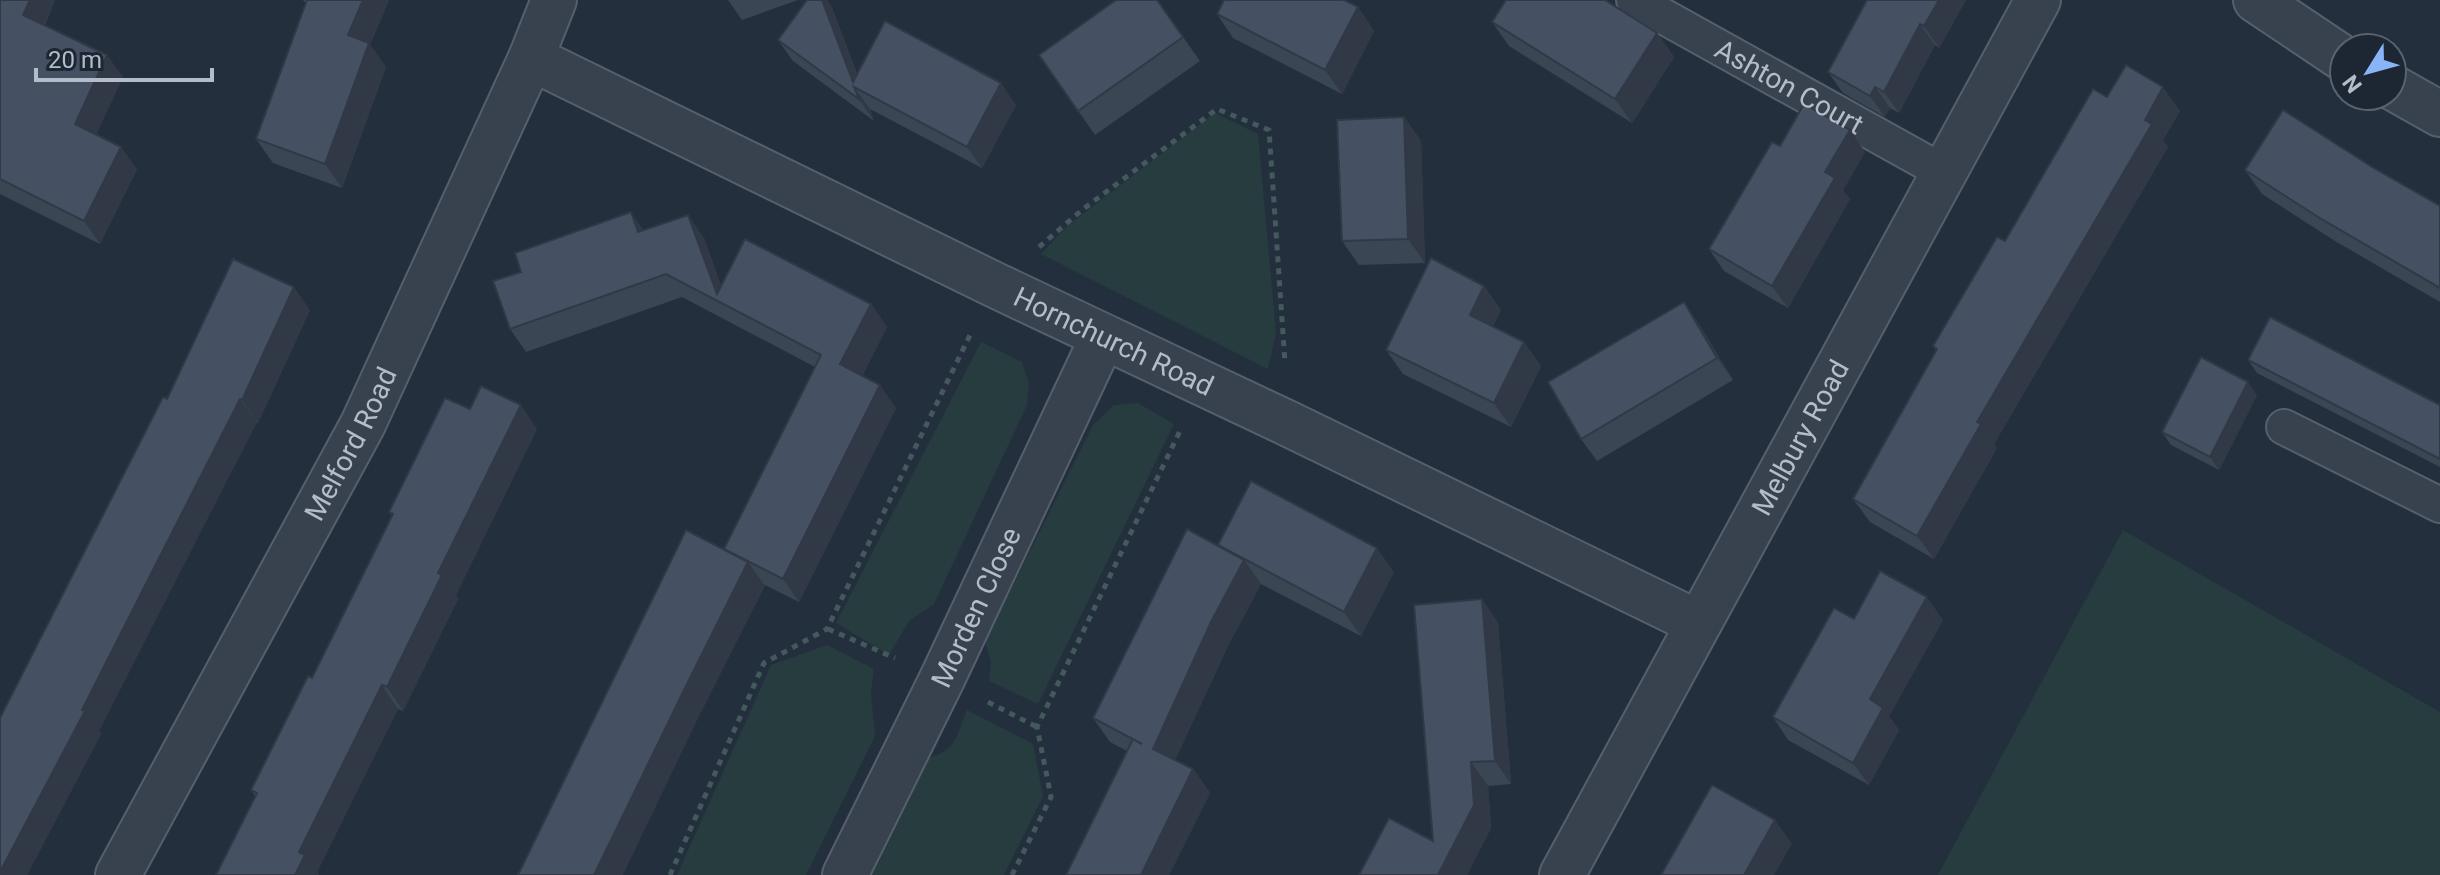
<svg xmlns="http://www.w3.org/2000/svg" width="2440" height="875" font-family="Roboto,sans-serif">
<rect width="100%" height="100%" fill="#242f3e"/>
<g fill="#263c3f">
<polygon points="1215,113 1258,134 1276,333 1268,369 1041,254 1067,226"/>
<polygon points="981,342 1022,362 1029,383 1027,405 934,604 909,621 889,655 836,623"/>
<polygon points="1138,403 1174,424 1038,704 989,681 991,662 985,641 1093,425 1114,405"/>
<polygon points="2123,530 2440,712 2440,875 1938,875"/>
<polygon points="827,645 874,669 871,693 875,736 806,875 677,875 771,665"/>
<path d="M967 710 1033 744 1043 796 1004 875H864L921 759C956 754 955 739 967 710Z"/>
</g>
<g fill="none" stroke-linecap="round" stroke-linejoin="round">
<defs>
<g id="service">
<path id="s1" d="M1634 0 1945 173"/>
<polyline points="2284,427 2440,505"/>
</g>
<g id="minor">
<polyline points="2256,0 2344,59"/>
<path id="s2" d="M531 58 995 285 1289 424 1698 623"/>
<polyline points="2392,87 2440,114"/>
<path id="s3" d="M118 875 363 424 531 58 554 0"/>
<path id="s4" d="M845 875 942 679 1103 337"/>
<path id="s5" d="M1562 875 2038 0"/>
</g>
</defs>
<use href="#service" stroke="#565f6c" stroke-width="38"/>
<use href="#minor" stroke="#565f6c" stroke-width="48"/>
<g stroke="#44595c" stroke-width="5" stroke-dasharray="6 6" stroke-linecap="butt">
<polyline points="1039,247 1082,210 1217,109 1269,130 1285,363"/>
<polyline points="828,629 895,658"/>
<polyline points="988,702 1037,727"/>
<polyline points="670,875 764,663 827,629 972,331"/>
<polyline points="1012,875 1051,797 1037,727 1180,431"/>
</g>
<use href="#service" stroke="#38414e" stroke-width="34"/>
<use href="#minor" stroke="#38414e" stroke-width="44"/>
</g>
<g fill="#3b4654">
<polygon points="0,0 55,0 45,25 123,77 96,134 137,169 100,244 0,194"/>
<polygon points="303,0 389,0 370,45 386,67 342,188 273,163 256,139 306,3"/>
<polygon points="728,0 798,0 742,20"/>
<polygon points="807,0 827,0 832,8 857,74 1016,105 982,168 870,109 874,121 793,61 778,40"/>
<polygon points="1157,0 1200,61 1095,135 1039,55"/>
<polygon points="1866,0 1966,0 1939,48 1935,45 1899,113 1890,108 1885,117 1843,93 1828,72 1867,1"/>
<polygon points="1358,7 1374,31 1342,94 1233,38 1217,14"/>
<polygon points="1492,22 1657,33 1674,57 1632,123 1509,46"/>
<polygon points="2107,97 2180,111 2163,140 2168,147 1994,444 1997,448 1934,559 1870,522 1853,499 1936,351 1933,346 2005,241"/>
<polygon points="1404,117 1421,141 1425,263 1359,265 1342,241"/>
<polygon points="1780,146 1865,152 1843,190 1850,199 1788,308 1724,271 1709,249"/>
<polygon points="2372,167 2440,206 2440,302 2335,241 2262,194 2245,170"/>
<polygon points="643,230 704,238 721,286 871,304 887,327 862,376 896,408 799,602 765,585 701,712 724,549 815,367 682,297 526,352 510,329"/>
<polygon points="1484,286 1501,310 1493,326 1524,342 1541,366 1511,427 1403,374 1386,350"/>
<polygon points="310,310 258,423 257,422 170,591 99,731 101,734 27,875 0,875 167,399"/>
<polygon points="1699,324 1733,380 1597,461 1581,439"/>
<polygon points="2248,360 2440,405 2440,467 2257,373"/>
<polygon points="2257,395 2219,470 2171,445 2162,432"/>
<polygon points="537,429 456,595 458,599 403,711 398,709 317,872 319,875 216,875 255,796 251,790 312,678 392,516 389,512"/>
<polygon points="1218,546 1394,572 1361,636 1261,584 1228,646 1175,760 1193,769 1210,793 1169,875 1066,875 1127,751 1110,742 1093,718"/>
<polygon points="1482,599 1498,623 1511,784 1488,786 1491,828 1467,875 1359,875 1433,841"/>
<polygon points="1854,619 1943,620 1889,716 1899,730 1869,785 1788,740 1773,717"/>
</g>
<g fill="#303945">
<polygon points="30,0 55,0 39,37 23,15"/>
<polygon points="363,0 389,0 370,45 386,67 342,188 325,164 348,35"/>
<polygon points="822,0 827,0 832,8 863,92 853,82"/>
<polygon points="1939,0 1966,0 1939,48 1924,26"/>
<polygon points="1358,7 1374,31 1342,94 1325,70"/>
<polygon points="1920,24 1935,45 1899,113 1884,92"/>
<polygon points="1657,33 1674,57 1632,123 1615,99"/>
<polygon points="107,55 123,77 91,146 75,124"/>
<polygon points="1001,83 1016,105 982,168 967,147"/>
<polygon points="854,87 870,109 874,121 859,99"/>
<polygon points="1875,87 1890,108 1885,117 1870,96"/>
<polygon points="2163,87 2180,111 2163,140 2168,147 1994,444 1997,448 1934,559 1917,536 1977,422"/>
<polygon points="1404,117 1421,141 1425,263 1408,239"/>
<polygon points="1850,130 1865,152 1843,190 1850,199 1788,308 1772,286 1825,172"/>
<polygon points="121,147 137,169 100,244 84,221"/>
<polygon points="631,212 647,235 638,232"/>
<polygon points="688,215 704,238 729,307 717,294"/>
<polygon points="1484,286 1501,310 1486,339 1470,315"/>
<polygon points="294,287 310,310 258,423 242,400"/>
<polygon points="1684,302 1699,324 1733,380 1717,358"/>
<polygon points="871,304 887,327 856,387 840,364"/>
<polygon points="1524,342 1541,366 1511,427 1494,403"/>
<polygon points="2248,382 2257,395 2219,470 2210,457"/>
<polygon points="880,385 896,408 799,602 783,579"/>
<polygon points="240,399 257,422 99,731 101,734 27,875 0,875 0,872"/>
<polygon points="521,405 537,429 456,595 458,599 403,711 387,687 438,573"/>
<polygon points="1377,548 1394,572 1361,636 1344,612"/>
<polygon points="1244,560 1261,584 1228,646 1169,773 1153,749 1211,622"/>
<polygon points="748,562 765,586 701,712 623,875 594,875 685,688"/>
<polygon points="1927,597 1943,620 1889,716 1899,730 1869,785 1853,763 1870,699"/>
<polygon points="1482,599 1498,623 1511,784 1495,761"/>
<polygon points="382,685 398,709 317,872 319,875 295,875 299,852"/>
<polygon points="1471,762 1488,786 1491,828 1467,875 1438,875"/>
<polygon points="1193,769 1210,793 1169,875 1141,875"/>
<polygon points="1775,820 1792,844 1774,875 1744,875"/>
</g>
<g fill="#455162" stroke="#303945" stroke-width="2">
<polygon points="0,0 30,0 23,15 107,55 75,124 121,147 84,221 0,179"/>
<polygon points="307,0 363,0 348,35 369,43 325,164 256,139"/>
<polygon points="807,0 822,0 853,82 885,21 1001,83 967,147 854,87 859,99 778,40"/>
<polygon points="1116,0 1157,0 1183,37 1078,111 1039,55"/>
<polygon points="1224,0 1344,0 1358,7 1325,70 1217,14"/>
<polygon points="1506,0 1605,0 1657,33 1615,99 1492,22"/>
<polygon points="1867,0 1939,0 1924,26 1920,24 1884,92 1875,87 1870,96 1828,72"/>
<polygon points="2126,65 2163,87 2145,120 2152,124 1977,422 1981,424 1917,536 1853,499 1937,349 1933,346 1997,237 2005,241 2093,89 2107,97"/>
<polygon points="1804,104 1850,130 1825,172 1835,178 1772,286 1709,249 1772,142 1780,146"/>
<polygon points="2283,110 2372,167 2440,206 2440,288 2318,217 2245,170"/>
<polygon points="1404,117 1408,239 1342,241 1337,120"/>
<polygon points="631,212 638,232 688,215 717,294 745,239 871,304 840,364 880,385 783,579 724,549 821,355 666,274 510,329 493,281 521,272 515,253"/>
<polygon points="1431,258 1484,286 1470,315 1524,342 1494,403 1386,350"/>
<polygon points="233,259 294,287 242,400 240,399 154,568 82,710 85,711 0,872 0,718 163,397 167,399"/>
<polygon points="1684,302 1717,358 1581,439 1548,382"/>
<polygon points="2270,317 2440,405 2440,459 2248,360"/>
<polygon points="2201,357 2248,382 2210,457 2162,432"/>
<polygon points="481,386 521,405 438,573 442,575 387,687 382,685 299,852 305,855 295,875 216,875 257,793 251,790 308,676 312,678 393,514 389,512 445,398 470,409"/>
<polygon points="1251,481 1377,548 1344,612 1218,545"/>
<polygon points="1187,529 1244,560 1211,622 1153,749 1193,769 1141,875 1066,875 1133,739 1142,744 1093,718"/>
<polygon points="686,530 748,562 685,688 594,875 518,875"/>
<polygon points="1880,571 1927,597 1870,699 1883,708 1853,763 1773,717 1834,608 1854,619"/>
<polygon points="1482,599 1495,761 1471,762 1474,805 1438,875 1359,875 1389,818 1433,841 1414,605"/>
<polygon points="1712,785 1775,820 1744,875 1661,875"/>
</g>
<g text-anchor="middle" stroke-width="7" stroke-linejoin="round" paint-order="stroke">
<g font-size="28" fill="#b4bcc9" stroke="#1d2633">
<text dy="10" stroke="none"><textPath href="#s1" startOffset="178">Ashton Court</textPath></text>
<text dy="10" stroke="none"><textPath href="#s2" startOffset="648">Hornchurch Road</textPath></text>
<text dy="10" stroke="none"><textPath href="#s5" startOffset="498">Melbury Road</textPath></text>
<text dy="10" stroke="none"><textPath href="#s3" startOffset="490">Melford Road</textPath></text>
<text dy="10" stroke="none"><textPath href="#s4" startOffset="298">Morden Close</textPath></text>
</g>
</g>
<g transform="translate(2368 72) rotate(233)"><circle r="38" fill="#1d2633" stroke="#59626f" stroke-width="2"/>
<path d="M0-6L14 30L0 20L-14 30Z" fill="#8ab4f8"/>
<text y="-12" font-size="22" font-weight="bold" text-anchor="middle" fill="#b4bcc9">N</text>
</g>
<path d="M36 68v12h176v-12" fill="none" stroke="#b4bcc9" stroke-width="4"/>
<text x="48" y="68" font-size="24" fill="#b4bcc9" stroke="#1d2633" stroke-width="6" paint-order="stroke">20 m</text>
</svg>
